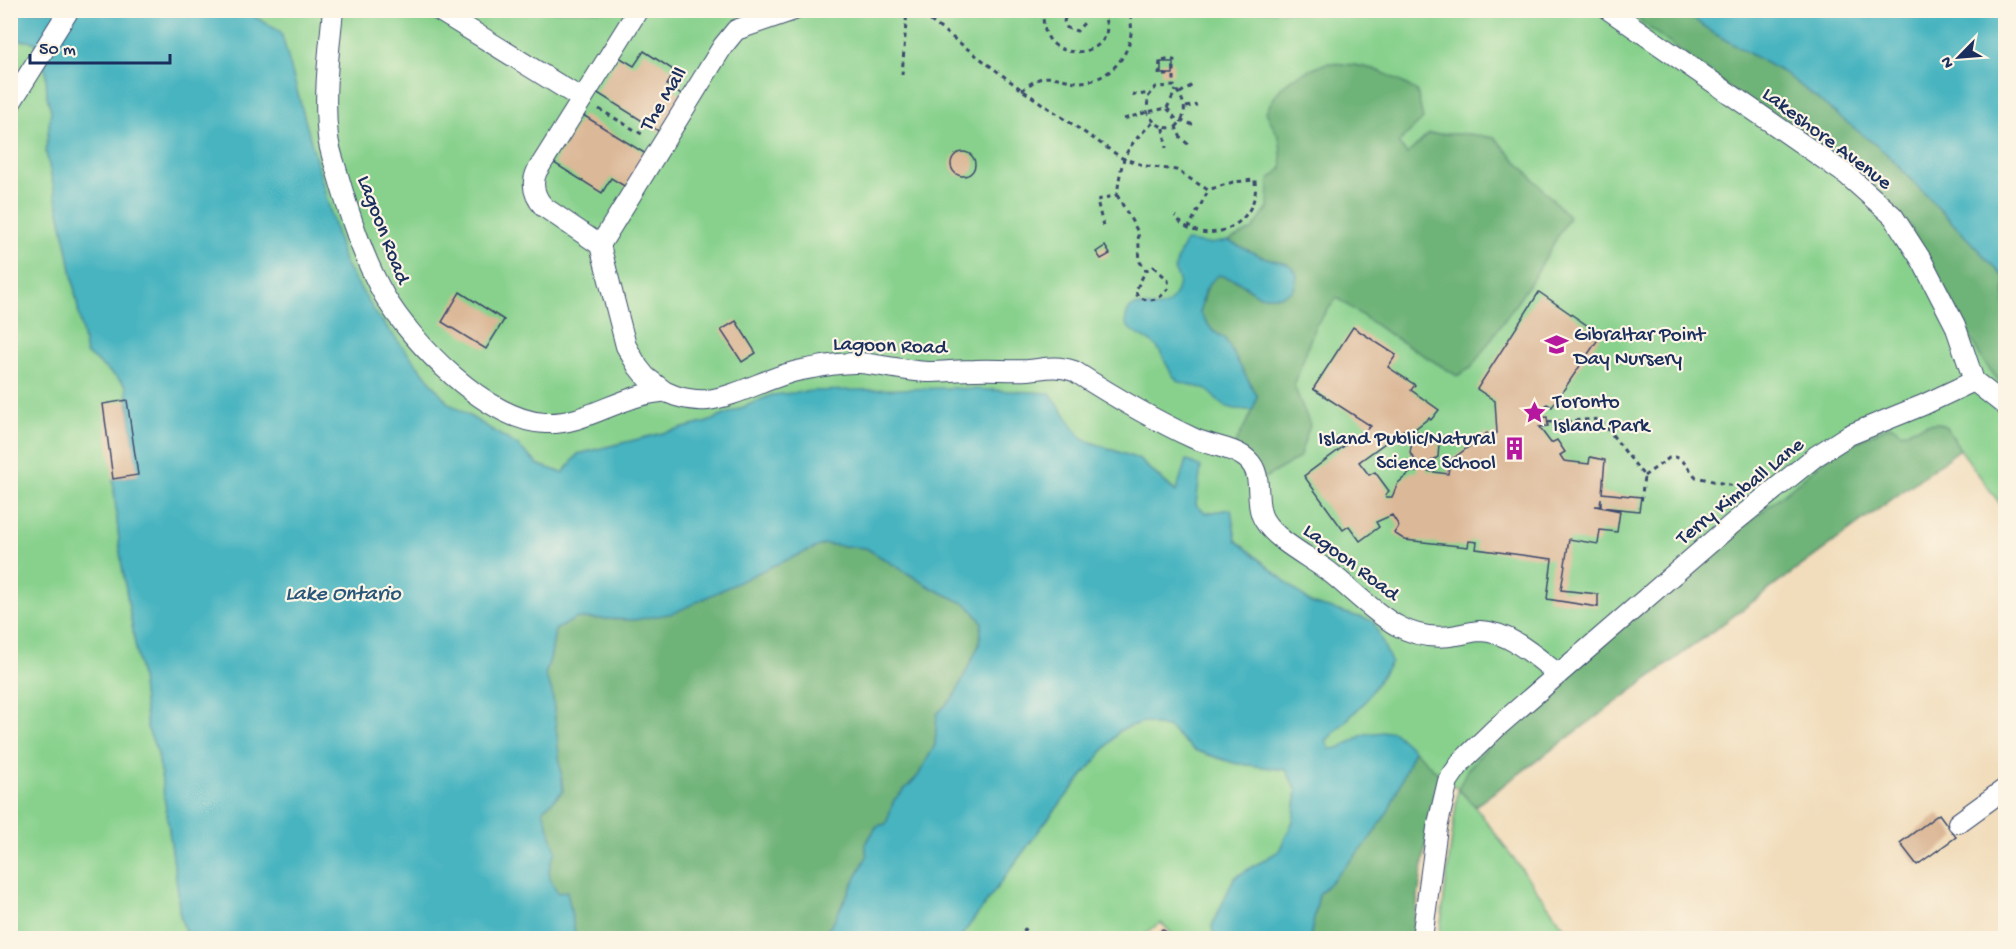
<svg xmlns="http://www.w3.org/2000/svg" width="2016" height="949" font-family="'Gochi Hand',sans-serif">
<rect width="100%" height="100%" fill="#fcf5e5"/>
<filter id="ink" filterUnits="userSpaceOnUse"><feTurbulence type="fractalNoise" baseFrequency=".0167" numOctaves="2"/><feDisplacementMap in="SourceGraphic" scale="12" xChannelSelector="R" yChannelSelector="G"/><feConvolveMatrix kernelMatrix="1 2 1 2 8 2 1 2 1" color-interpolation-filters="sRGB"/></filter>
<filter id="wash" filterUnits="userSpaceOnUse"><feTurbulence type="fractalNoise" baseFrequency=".008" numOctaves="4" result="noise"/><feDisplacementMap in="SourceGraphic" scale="24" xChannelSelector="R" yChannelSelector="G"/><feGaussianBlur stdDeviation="1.35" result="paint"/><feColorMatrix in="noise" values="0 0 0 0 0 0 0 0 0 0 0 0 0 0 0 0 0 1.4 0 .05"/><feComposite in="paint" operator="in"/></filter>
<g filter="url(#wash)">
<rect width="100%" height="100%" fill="#f1ddbc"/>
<g fill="#88d18d" stroke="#528076" stroke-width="1.5">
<polygon points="245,11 1683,11 2005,278 2005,511 1960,449 1475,806 1572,938 1439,938 1458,789 1440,775 1366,734 1339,748 1330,750 1325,741 1364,703 1375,685 1373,621 1311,603 1236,540 1231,509 1206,513 1195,505 1200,467 1186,460 1177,492 1138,459 1082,439 1050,393 772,395 708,422 578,454 563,473 539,465 517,445 448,403 376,314 344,262 281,33"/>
<polygon points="10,35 19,40 35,42 46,71 47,96 51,110 46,152 67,247 86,353 126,385 138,475 113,479 121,560 142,684 147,727 158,754 178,892 179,911 187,938 11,938"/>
<polygon points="1143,722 1169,728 1194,750 1234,763 1286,770 1297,791 1293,821 1279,851 1234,878 1212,926 1214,938 1177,938 1161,923 1146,933 1143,938 960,938 1043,825 1120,730"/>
</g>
<g fill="#6eb378" stroke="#44716b" stroke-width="1.5">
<polygon points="1627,11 1683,11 1715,34 1786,74 1887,154 2005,278 2005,389 1982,359 1908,223"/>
<path d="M1327 63C1369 64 1382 70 1417 91L1423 119 1398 143 1407 154 1429 134H1469L1495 138 1569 217 1533 279 1471 368 1457 376 1383 330 1337 298 1315 326 1294 386 1310 425 1299 458 1261 480 1234 446 1253 410 1257 396 1225 339 1212 330 1200 313 1209 281 1219 275 1235 280 1260 296 1290 265 1260 256 1228 241 1252 230 1268 208 1269 180 1282 168 1280 140 1266 112C1282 78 1295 76 1327 63Z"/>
<polygon points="1938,423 1947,427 1960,449 1475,806 1458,789 1467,770 1493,741 1660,595 1835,452 1891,425 1902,433 1926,424"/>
<polygon points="824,544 866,548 932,588 968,605 982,622 979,645 954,697 937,714 935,745 918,776 894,800 886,824 877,826 865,845 867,856 831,926 818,938 576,938 567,892 558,893 550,881 543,810 563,791 552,692 545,675 551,655 555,630 577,618 634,620"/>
<polygon points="1414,750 1440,775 1431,809 1412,938 1310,938 1319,894 1367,843 1389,810"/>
</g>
<g fill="#46b4c0" stroke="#30728f" stroke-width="1.5">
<path d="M10 11H245L281 32 344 262 376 314 448 403 517 445 539 465 563 473 578 454 708 422 772 395 813 391 950 388 1050 393 1082 439 1138 459 1176 492 1186 460 1201 467 1196 505 1206 513 1231 509 1236 540 1311 603 1373 621 1391 662 1364 703 1326 741 1330 749 1339 748 1365 734 1393 731 1414 750 1389 810 1367 843 1319 894 1310 938H1214L1212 926 1234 878 1279 851 1293 821 1297 791 1286 770 1234 763 1194 750 1169 728 1143 722 1120 730 1043 825 960 938H818L831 926 857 876 867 856 865 845 877 826 886 824 894 800 918 776 935 745 937 714 954 697 979 645 982 622 968 605 932 588 866 548 824 544 768 568 674 613 634 620 577 618 555 630 551 655 545 675 552 692 563 791 543 810 556 851C547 869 546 876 558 893L567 891 576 938H187L179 911 178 892 158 754 147 727 142 684 121 560 113 479 137 475 126 385 86 353 67 247 46 152 51 110 47 96 46 71 35 42 19 40 11 35Z"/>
<polygon points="1683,11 2005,11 2005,278 1887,154 1786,74 1715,34"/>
<path d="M1186 241 1209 244 1228 241 1260 256 1290 265 1297 275 1295 286 1292 291 1281 296H1260L1236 280 1219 275C1204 285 1203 296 1200 313L1212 330 1225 339 1257 396 1253 410C1244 410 1233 410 1225 406 1219 403 1214 395 1208 391 1198 384 1182 387 1174 377 1166 367 1164 354 1155 345 1146 336 1120 332 1127 314 1134 294 1153 318 1171 301 1175 296 1179 287 1179 280 1178 276 1176 275 1175 271 1175 261 1181 250 1186 241Z"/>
</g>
<g id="blocks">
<g fill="#dbb897" fill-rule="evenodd">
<polygon points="644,51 675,71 667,85 683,95 660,132 596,92 619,57 634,66"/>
<rect x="1161" y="62" width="12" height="12"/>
<polygon points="583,115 646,154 626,187 611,178 602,193 554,163"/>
<circle cx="963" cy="164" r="12"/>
<polygon points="1105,246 1110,254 1101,259 1096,252"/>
<polygon points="460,292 504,320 486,349 442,322"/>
<path d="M1539 292 1601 335 1552 407 1547 404 1539 415 1536 413 1534 418 1547 417 1548 426 1539 427 1551 443 1557 440 1565 452 1560 455 1564 461 1589 464 1590 457 1605 460 1602 493 1641 497 1639 511 1601 507V498L1600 506H1595L1620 511 1617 532 1600 530 1598 544 1569 539 1561 590 1598 594V607L1547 599 1552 559 1476 549 1477 542 1469 541 1468 547 1405 540 1394 533 1399 526 1392 515 1376 522 1379 527 1360 541 1349 526 1343 530 1304 476 1371 426 1313 389 1353 327 1396 355 1388 367 1415 385 1411 390 1439 410 1431 420 1429 418 1415 429 1420 436H1432L1439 445 1438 457 1427 464V471L1448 474 1450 461 1487 433 1490 437 1497 433 1495 401 1477 389ZM1403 430 1412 442 1410 453 1417 462V472H1411L1398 483 1392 497H1386L1385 495 1389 491 1375 472 1369 475 1359 462Z"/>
<polygon points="736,321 756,353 742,362 721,330"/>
<polygon points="127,400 138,475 113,479 103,404"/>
<polygon points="1939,814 1956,837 1917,865 1900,843"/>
<polygon points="1162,929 1171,935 1169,938 1156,938"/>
</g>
</g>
</g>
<g filter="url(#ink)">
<use href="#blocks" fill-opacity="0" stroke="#3b496c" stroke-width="1.5"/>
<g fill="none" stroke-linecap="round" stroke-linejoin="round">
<defs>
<g id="minor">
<path d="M333 10C329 52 323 95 328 137 329 149 334 161 337 172 349 214 363 258 384 295 411 342 488 421 545 423 586 425 620 395 661 392 666 391 670 394 676 396 686 399 696 401 707 400 740 396 769 376 802 370 821 366 841 362 860 363 882 365 905 371 928 372 943 372 959 370 975 370 992 369 1010 371 1028 370 1047 368 1055 365 1074 371 1113 396 1152 419 1193 438 1210 446 1234 447 1248 460 1265 476 1253 502 1264 520 1277 542 1312 558 1332 574 1352 590 1374 613 1396 625 1415 636 1436 639 1457 635 1464 634 1473 631 1480 631 1510 632 1535 656 1558 674"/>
<polyline points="438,10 582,99"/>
<path d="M638 10 537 171C531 184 534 196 544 207L600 245 626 346 638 367 646 377 664 391"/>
<polyline points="1609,10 1847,175 1893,216 1922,261 1955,325 1974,381 2006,406"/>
<polyline points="10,104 69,10"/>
<polyline points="600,245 723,46 736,30 794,10"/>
<polyline points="1958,823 2006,788"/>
<polyline points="1422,938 1437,828 1448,781 1462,761 1496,728 1732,524 1816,456 1849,435 1923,405 1974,381"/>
</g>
</defs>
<use href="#minor" stroke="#3b496c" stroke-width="22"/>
<g stroke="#3b496c" stroke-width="3" stroke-dasharray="4.5 4.5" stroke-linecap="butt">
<polyline points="500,10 503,13 505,10"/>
<path d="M916 10 1022 90 1122 158 1146 166 1176 170 1208 190 1233 182 1255 180C1255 184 1256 190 1255 194 1249 232 1198 247 1175 216"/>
<path d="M1044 10C1034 74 1133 57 1100 10"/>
<polyline points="1069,10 1064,21 1067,28 1077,31 1084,23"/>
<polyline points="1167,74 1167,75 1159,75 1160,60 1174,60 1174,86"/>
<polyline points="902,75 907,10"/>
<path d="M1022 90C1028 86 1034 80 1042 78 1053 75 1066 81 1078 82 1114 83 1141 43 1128 10"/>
<polyline points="1180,93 1194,84"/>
<polyline points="1132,94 1138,95 1150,93"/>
<polyline points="1186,107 1197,105"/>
<polyline points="1167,108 1176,90"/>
<polyline points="599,109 645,136"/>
<polyline points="1124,119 1147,112 1167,108 1176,119 1191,124 1194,128"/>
<path d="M1176 127C1191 112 1183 100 1174 86L1156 87 1148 97 1147 112C1154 124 1162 130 1176 127L1181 138 1190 146"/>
<polyline points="1164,128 1166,148"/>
<polyline points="1117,195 1138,232 1140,262 1146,270"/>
<path d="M1103 226 1097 200 1117 195C1122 157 1124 148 1154 122"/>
<polyline points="1188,229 1208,191"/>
<path d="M1154 267 1168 280 1169 287C1162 299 1149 305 1137 295L1136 290 1146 270Z"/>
<polyline points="1548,422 1600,419 1644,476 1641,504"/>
<polyline points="1644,476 1669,458 1675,457 1681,459 1696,477 1746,489"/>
<polyline points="1018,938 1025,929 1034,938"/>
</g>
<use href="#minor" stroke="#fff" stroke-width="20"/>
</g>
</g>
<defs>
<symbol id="school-bare" viewBox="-9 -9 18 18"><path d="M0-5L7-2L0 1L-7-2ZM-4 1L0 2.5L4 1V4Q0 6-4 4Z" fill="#b5179e" stroke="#fcf5e5" stroke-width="2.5" paint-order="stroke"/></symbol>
<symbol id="sight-bare" viewBox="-9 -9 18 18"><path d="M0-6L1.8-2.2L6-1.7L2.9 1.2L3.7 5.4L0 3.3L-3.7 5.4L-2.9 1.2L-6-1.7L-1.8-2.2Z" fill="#b5179e" stroke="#fcf5e5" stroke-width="2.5" paint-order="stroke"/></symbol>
<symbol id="building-bare" viewBox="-9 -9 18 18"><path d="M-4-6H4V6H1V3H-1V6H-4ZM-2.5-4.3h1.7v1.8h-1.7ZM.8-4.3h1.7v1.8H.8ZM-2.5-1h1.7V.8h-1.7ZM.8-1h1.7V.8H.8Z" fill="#b5179e" stroke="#fcf5e5" stroke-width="2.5" paint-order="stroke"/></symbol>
</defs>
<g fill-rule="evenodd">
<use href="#school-bare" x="1540" y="328" width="33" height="33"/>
<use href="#sight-bare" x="1518" y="396" width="33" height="33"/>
<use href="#building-bare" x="1498" y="432" width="33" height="33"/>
</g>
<g text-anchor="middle" stroke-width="4.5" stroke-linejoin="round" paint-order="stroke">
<g font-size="21" fill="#1b2f5e" stroke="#fcf5e5">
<text transform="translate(662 98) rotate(-58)" y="7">The Mall</text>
<text transform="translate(1828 137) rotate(37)" y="7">Lakeshore Avenue</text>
<text transform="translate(385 229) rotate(69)" y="7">Lagoon Road</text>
<text transform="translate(890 344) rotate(2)" y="7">Lagoon Road</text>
<text transform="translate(1739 490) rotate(-39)" y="7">Terry Kimball Lane</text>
<text transform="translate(1352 561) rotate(37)" y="7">Lagoon Road</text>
</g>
<g font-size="21" fill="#1b2f5e" stroke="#fcf5e5" text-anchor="start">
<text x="1574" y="340">Gibraltar Point<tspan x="1574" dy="24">Day Nursery</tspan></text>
<text x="1553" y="407">Toronto<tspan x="1553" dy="24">Island Park</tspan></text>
<text x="1496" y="444" text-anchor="end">Island Public/Natural<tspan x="1496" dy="24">Science School</tspan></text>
</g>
<g font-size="22" font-style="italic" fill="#28577b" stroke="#fcf5e5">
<text x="343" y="599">Lake Ontario</text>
</g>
</g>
<rect width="2016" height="949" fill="none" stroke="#fcf5e5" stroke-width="36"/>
<g transform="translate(1959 57) rotate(245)" stroke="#fcf5e5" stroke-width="4.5" paint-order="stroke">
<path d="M0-4.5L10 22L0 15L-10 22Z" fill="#1b2f5e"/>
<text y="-9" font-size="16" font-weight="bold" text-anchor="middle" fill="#1b2f5e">N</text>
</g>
<path d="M30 54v9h140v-9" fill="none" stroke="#1b2f5e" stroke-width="3"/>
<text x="39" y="54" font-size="18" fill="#1b2f5e" stroke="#fcf5e5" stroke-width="4.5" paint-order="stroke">50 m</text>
</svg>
